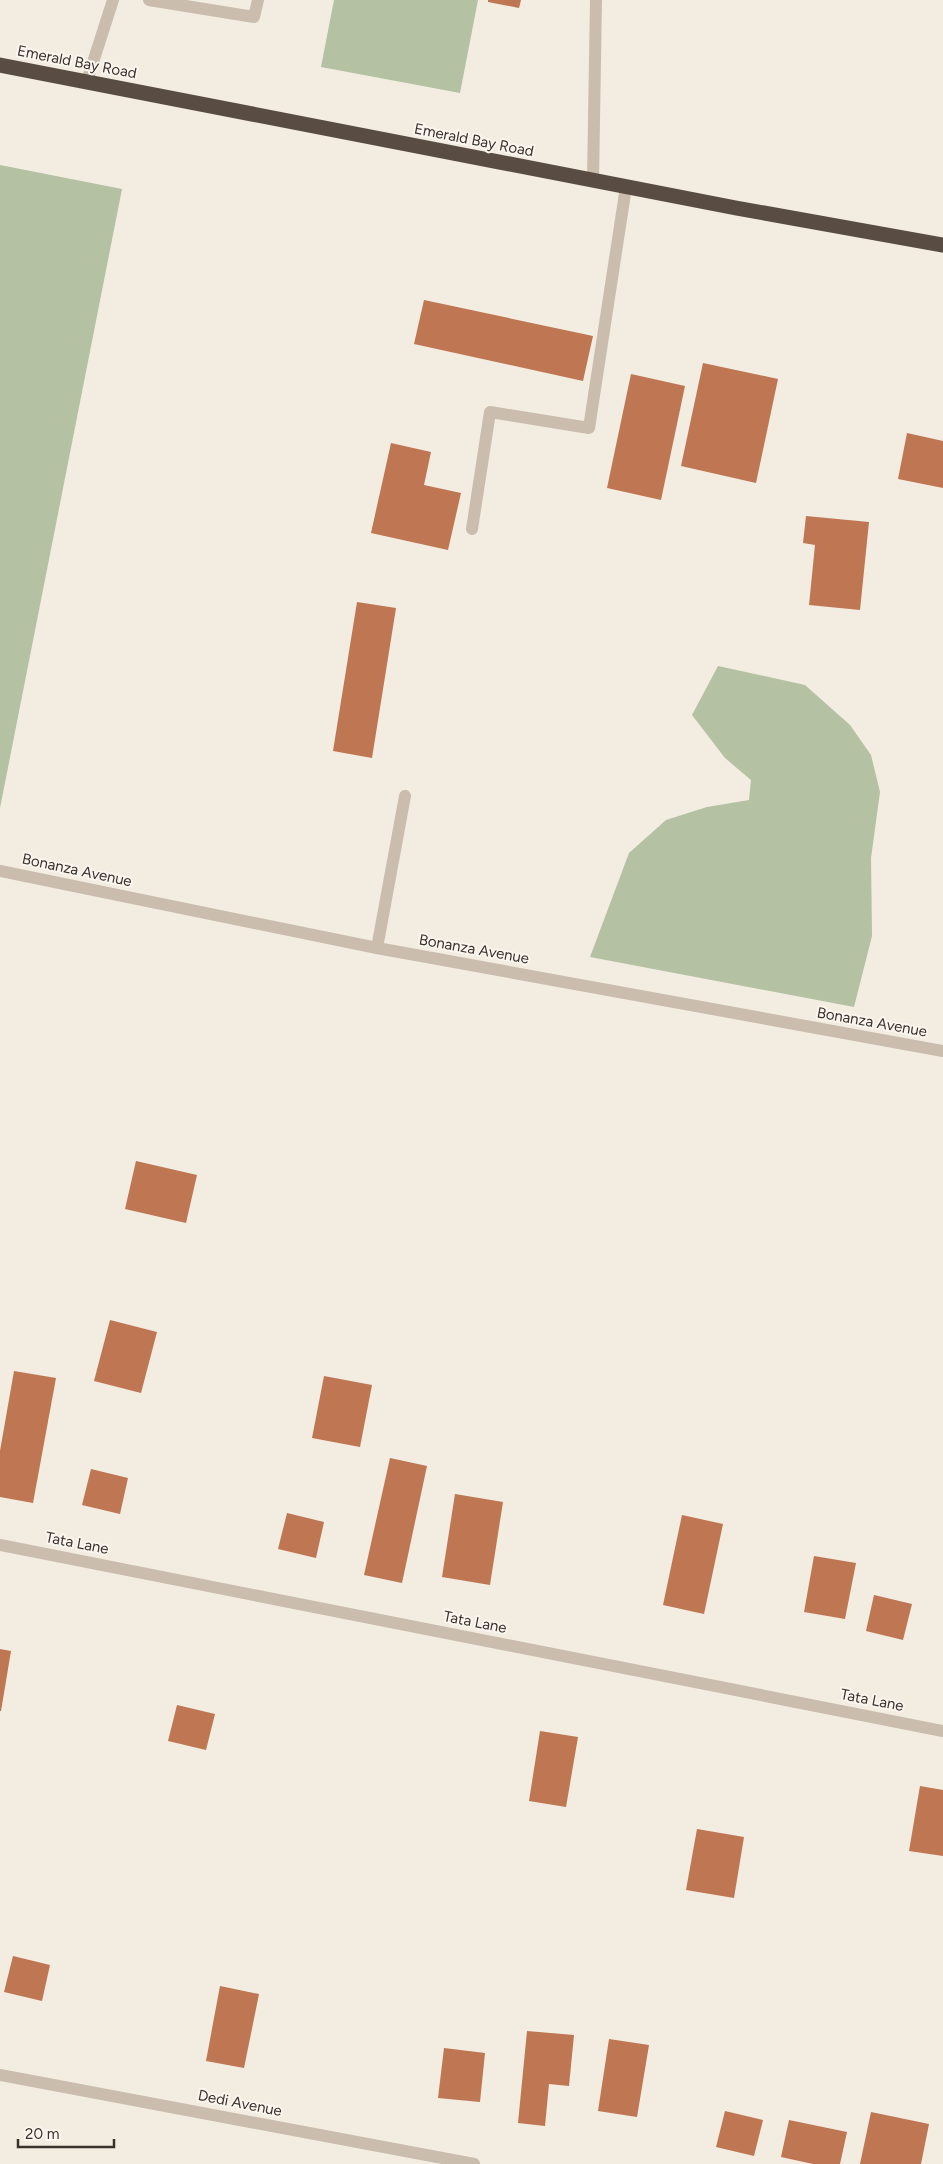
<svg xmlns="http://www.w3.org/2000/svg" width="943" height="2164" font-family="Figtree,sans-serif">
<rect width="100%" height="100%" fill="#f2ece1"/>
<g fill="#b4c1a2">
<polygon points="334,0 478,0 460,93 321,67"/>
<polygon points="0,165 122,189 0,808"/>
<polygon points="718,666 805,685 850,725 871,755 880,792 871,858 872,936 854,1007 590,957 629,853 666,820 707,807 749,800 751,780 725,758 692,715"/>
</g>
<g fill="#bf7652">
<polygon points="488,0 521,0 519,8 488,2"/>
<polygon points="424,300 593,336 583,381 414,344"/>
<polygon points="703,363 778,379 756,483 681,466"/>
<polygon points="631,374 685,386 661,500 607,488"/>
<polygon points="907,433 943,441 943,488 898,479"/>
<polygon points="391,443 431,452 424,485 461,493 448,550 371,533"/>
<polygon points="806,516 869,522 860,610 809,605 815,545 803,543"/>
<polygon points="357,602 396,608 372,758 333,751"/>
<polygon points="136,1161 197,1175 186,1223 125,1209"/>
<polygon points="110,1320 157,1332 141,1393 94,1381"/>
<polygon points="14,1371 56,1378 33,1503 0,1497 0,1451"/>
<polygon points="324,1376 372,1385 360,1447 312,1438"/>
<polygon points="390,1458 427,1466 402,1583 364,1575"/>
<polygon points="91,1469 128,1478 120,1514 82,1505"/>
<polygon points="455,1494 503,1502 490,1585 442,1577"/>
<polygon points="287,1513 324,1522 316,1558 278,1549"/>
<polygon points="682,1515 723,1524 704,1614 663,1605"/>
<polygon points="814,1556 856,1563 845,1619 804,1612"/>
<polygon points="874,1595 912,1604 903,1640 866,1631"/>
<polygon points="0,1649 11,1651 1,1711 0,1711"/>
<polygon points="177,1705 215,1714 206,1750 168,1741"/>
<polygon points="540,1731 578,1737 566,1807 529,1801"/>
<polygon points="920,1786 943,1790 943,1856 909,1851"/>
<polygon points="697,1829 744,1837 734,1898 686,1890"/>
<polygon points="13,1956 50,1965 42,2001 4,1992"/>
<polygon points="220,1986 259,1994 244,2068 206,2061"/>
<polygon points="527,2031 574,2035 569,2086 549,2084 545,2126 518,2123"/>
<polygon points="609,2039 649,2045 637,2117 598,2111"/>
<polygon points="444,2048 485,2053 480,2102 438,2098"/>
<polygon points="725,2111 763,2120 754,2156 716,2147"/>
<polygon points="871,2112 929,2124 921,2164 860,2164"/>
<polygon points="789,2120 847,2132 840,2164 813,2164 781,2157"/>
</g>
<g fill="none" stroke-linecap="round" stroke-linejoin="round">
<g stroke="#cabdad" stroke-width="12">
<polyline points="149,0 254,17 258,0"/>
<polyline points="87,81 113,0"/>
<polyline points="593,181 596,0"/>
<polyline points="472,529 490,412 589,428 626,187"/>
<polyline points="0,871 377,948 943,1051"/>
<polyline points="377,948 405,796"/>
<polyline points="0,1545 943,1731"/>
<polyline points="0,2075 474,2164"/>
</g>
<polyline stroke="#594c43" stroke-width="15" points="0,65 736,208 943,245"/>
</g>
<g text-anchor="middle" stroke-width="4" stroke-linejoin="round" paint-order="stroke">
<g font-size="15" fill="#39312b" stroke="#faf5ee">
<text transform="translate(77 62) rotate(11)" y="5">Emerald Bay Road</text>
<text transform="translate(474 140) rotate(11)" y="5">Emerald Bay Road</text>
<text transform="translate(77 870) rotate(12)" y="5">Bonanza Avenue</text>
<text transform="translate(474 949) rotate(10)" y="5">Bonanza Avenue</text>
<text transform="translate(872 1022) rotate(10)" y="5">Bonanza Avenue</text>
<text transform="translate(77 1543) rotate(11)" y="5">Tata Lane</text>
<text transform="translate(475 1622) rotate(11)" y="5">Tata Lane</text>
<text transform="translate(872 1700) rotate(11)" y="5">Tata Lane</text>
<text transform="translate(240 2103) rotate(11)" y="5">Dedi Avenue</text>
</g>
</g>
<path d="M18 2139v8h96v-8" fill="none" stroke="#39312b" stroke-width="2.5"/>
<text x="25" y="2139" font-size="15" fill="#39312b" stroke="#faf5ee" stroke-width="4" paint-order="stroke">20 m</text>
</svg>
